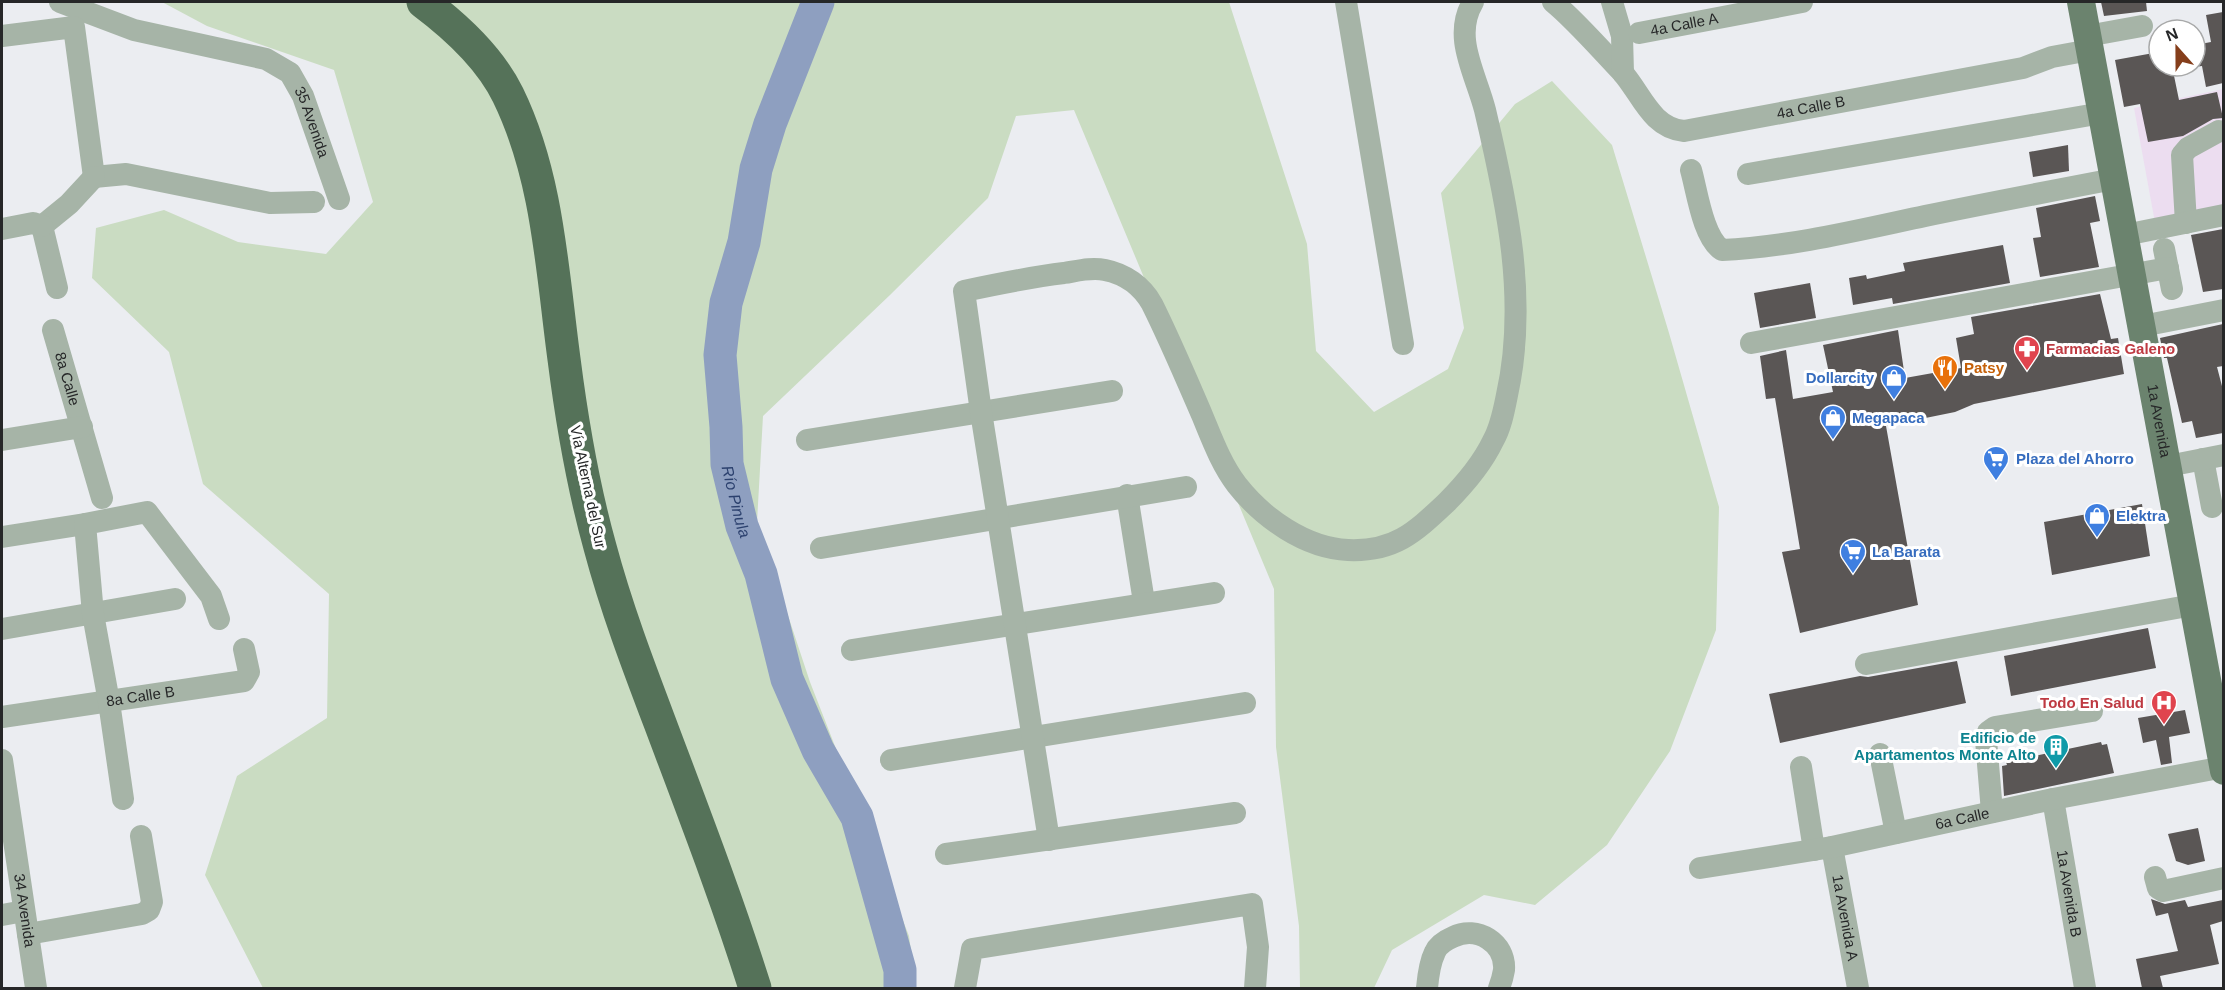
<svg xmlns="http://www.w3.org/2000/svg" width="2225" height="990" font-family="Arial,sans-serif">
<rect width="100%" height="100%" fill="#ebedf1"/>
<polygon fill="#ecddf0" points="2223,89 2223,226 2158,239 2134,108"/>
<polygon fill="#cadcc2" points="162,2 1229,2 1307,244 1316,351 1374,412 1448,369 1464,328 1441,193 1515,104 1552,81 1612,145 1669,333 1719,507 1716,630 1670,751 1607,845 1535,905 1484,895 1392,950 1374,988 1300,988 1299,926 1276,747 1274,589 1074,110 1016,116 988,198 890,295 763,416 757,522 810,682 909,936 916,988 263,988 205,875 237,776 327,718 329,594 203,484 169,352 92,278 96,228 164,210 238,242 326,254 373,202 334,70 207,26"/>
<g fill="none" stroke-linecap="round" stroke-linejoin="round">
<path stroke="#8e9fc0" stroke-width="33" id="s1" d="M818 2 770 124 756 169 744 242 726 303 720 355 726 427 727 464 742 526 761 574 787 679 818 750 857 817 900 970V988"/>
</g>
<g fill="#5a5655">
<polygon points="2101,2 2146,2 2147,11 2104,16"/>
<polygon points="2223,12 2223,83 2206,87 2202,66 2195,67 2195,45 2211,42 2206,15"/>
<polygon points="2159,52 2159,66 2172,66 2179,100 2217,92 2223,118 2213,119 2183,136 2148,142 2140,104 2124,107 2115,60"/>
<polygon points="2068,145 2069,171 2033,177 2029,152"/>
<polygon points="2095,196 2100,221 2090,223 2099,267 2040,277 2033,238 2041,237 2036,208"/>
<polygon points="2223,229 2223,289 2203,292 2191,235"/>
<polygon points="2003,245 2010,283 1893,304 1892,298 1853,305 1849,278 1866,275 1867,279 1905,271 1903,263"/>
<polygon points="1810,283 1816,318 1760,328 1754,293"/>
<polygon points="2100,294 2111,339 2118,338 2124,374 1974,404 1955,412 1886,426 1918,605 1800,633 1782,552 1800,549 1775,398 1766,399 1760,356 1786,350 1793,399 1833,392 1823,345 1898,330 1905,378 1961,368 1956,338 1974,334 1971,317"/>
<polygon points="2223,324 2223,366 2217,367 2223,390 2223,433 2196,438 2192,421 2182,423 2167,358 2164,358 2160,338"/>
<polygon points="2142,504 2150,556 2052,575 2044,522"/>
<polygon points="2148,628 2156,668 2011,696 2004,656"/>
<polygon points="1957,661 1966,703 1780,743 1769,694 1860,676 1868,677"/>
<polygon points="2185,710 2190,733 2169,737 2172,763 2161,765 2156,740 2143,743 2138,718"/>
<polygon points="2101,742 2102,745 2107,744 2114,773 2004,796 2002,766 2007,765 2006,762"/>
<polygon points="2198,828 2205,861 2188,865 2176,861 2168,834"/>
<polygon points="2151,899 2165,904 2185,900 2188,907 2223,900 2223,921 2210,925 2219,964 2160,976 2163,988 2142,988 2136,959 2178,951 2168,913 2156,916"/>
</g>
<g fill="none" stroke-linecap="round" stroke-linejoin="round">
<g stroke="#a6b4a7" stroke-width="22">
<path id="s2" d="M60 2 134 30 266 59 290 73 303 96 339 199"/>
<polyline points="1346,2 1403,344"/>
<path id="s3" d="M1553 2C1575 20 1601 50 1622 72 1641 93 1651 128 1684 131L2023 68 2052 57 2090 50"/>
<polyline points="1612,2 1622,36 1623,73"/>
<path id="s4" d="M1639 33 1802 2"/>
<polyline points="2,36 74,27 94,177 126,174 270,203 314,202"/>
<polyline points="2087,36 2142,26"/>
<path d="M1691 170C1697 191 1703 238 1722 250 1790 247 1859 230 1925 216 1988 203 2051 191 2114 179"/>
<polyline points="1748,174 2102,113"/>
<polyline points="2186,223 2182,155 2188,148 2219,131"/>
<polyline points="42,226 69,204 94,177"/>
<polyline points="42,226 57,288"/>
<polyline points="2,229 33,223 42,226"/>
<polyline points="2125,235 2224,215"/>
<polyline points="2164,249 2172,289"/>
<polyline points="2142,326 2224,310"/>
<path id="s5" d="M53 330 102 498"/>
<polyline points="1751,343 2168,268"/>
<polyline points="2,440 82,427"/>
<polyline points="807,440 1112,391"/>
<polyline points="2203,459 2212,507"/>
<polyline points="2168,466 2224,455"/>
<polyline points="1127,495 1144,602"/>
<polyline points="2,537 85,524"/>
<polyline points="821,548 1186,487"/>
<polyline points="2,629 175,599"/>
<polyline points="852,650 1214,593"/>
<polyline points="1866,664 2193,605"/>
<path id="s6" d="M2 717 244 681 249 672 244 649"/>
<polyline points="1880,754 1896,833"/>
<path id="s7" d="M2 760 36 988"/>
<polyline points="891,760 1245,703"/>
<polyline points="1801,767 1814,850"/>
<polyline points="123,799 109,702 93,614 85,524 147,512 211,596 219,619"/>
<path id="s8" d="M2053 799 2085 988"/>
<polyline points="1992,812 1986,740 1988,732 1995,727 2092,711"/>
<path d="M1049 840 981 412 964 291C997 284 1030 277 1064 273 1077 271 1091 267 1105 270 1125 274 1142 286 1152 304 1170 340 1186 378 1202 415 1212 439 1221 464 1237 485 1263 518 1305 548 1348 550 1394 552 1414 533 1446 503 1464 485 1482 464 1493 441 1501 427 1504 410 1507 395 1528 300 1507 203 1485 110 1476 74 1452 37 1473 2"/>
<path id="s9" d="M1832 847 1858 988"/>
<polyline points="946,854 1235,813"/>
<path id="s10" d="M1700 868 1832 847 2053 799 2224 767"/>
<polyline points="2155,877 2158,888 2163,891 2224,878"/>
<polyline points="2,915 24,911"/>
<polyline points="28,934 142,914 149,910 152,902 141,836"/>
<polyline points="965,988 972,949 1252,904 1258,947 1255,988"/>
<path d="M1427 988C1428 977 1430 962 1435 952 1438 945 1446 940 1453 937 1477 925 1506 943 1504 970 1503 976 1501 983 1499 988"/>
</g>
<path stroke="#6b836e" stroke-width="28" id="s11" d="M2081 2 2224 771"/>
<path stroke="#557259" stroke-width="33" d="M423 2C455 26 490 58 508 95 548 177 552 270 564 359 572 422 583 486 600 547 616 607 638 665 660 723 693 811 727 899 755 988"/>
</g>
<defs>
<symbol id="pharmacy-pin" viewBox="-11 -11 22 30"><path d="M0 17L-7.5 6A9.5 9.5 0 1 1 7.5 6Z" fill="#e0444e" stroke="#fff"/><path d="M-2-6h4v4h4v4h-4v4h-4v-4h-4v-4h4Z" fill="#fff"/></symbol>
<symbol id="restaurant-pin" viewBox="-11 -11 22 30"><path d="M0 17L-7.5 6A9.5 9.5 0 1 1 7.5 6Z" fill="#e8710a" stroke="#fff"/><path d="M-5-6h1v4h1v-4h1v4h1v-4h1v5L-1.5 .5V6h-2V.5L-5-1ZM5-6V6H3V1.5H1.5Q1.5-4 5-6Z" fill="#fff"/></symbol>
<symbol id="shop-pin" viewBox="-11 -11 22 30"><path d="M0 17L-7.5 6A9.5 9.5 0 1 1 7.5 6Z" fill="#3f7fe0" stroke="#fff"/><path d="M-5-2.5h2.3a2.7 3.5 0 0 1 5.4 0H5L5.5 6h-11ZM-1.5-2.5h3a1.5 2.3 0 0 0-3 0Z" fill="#fff"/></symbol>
<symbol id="supermarket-pin" viewBox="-11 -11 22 30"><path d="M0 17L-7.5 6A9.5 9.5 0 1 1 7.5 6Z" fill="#3f7fe0" stroke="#fff"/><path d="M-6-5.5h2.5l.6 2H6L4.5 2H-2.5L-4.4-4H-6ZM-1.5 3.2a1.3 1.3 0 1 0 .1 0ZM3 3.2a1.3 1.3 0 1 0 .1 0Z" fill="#fff"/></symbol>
<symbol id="hospital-pin" viewBox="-11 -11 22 30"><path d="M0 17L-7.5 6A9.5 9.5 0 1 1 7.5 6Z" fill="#e0444e" stroke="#fff"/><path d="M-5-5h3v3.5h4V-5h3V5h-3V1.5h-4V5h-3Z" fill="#fff"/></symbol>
<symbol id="building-pin" viewBox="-11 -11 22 30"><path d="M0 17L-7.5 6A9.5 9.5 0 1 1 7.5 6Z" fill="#0f9aa8" stroke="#fff"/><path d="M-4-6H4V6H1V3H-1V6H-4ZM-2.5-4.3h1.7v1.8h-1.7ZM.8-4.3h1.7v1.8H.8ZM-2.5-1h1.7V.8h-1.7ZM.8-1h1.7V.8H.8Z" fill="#fff"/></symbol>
</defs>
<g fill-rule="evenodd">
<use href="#pharmacy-pin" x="2012" y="334" width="30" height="40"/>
<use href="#restaurant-pin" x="1930" y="353" width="30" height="40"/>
<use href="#shop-pin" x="1879" y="363" width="30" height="40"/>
<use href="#shop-pin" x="1818" y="403" width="30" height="40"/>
<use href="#supermarket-pin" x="1981" y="444" width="30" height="40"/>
<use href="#shop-pin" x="2082" y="501" width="30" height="40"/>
<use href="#supermarket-pin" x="1838" y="537" width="30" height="40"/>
<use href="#hospital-pin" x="2149" y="688" width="30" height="40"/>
<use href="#building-pin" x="2041" y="732" width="30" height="40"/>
</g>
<g text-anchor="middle" stroke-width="6" stroke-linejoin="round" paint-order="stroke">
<g font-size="15" fill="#262728" stroke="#fff">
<text dy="5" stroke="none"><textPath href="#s4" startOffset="46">4a Calle A</textPath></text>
<text dy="5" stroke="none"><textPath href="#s3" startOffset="316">4a Calle B</textPath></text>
<text dy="5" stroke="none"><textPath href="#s2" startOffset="296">35 Avenida</textPath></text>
<text dy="5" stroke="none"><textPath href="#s5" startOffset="51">8a Calle</textPath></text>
<text dy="5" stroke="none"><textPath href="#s11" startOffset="426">1a Avenida</textPath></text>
<text transform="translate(588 487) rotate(78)" y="5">Vía Alterna del Sur</text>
<text dy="5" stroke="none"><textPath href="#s6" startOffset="140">8a Calle B</textPath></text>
<text dy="5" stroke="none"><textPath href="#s10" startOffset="267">6a Calle</textPath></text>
<text dy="5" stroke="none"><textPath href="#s8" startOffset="96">1a Avenida B</textPath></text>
<text dy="5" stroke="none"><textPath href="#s7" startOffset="152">34 Avenida</textPath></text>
<text dy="5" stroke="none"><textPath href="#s9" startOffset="72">1a Avenida A</textPath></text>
</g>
<g font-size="15" font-weight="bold" fill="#be3a42" stroke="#fff" text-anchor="start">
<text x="2046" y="354">Farmacias Galeno</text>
<text x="2144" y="708" text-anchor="end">Todo En Salud</text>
</g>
<g font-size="15" font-weight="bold" fill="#c56008" stroke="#fff" text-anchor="start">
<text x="1964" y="373">Patsy</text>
</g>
<g font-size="15" font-weight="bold" fill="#366cbe" stroke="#fff" text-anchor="start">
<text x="1874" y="383" text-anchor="end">Dollarcity</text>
<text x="1852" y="423">Megapaca</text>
<text x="2016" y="464">Plaza del Ahorro</text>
<text x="2116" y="521">Elektra</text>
<text x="1872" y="557">La Barata</text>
</g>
<g font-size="15" font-weight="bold" fill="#0d838f" stroke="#fff" text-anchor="end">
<text x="2036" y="743">Edificio de<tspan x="2036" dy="17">Apartamentos Monte Alto</tspan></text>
</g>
<g font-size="16" font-style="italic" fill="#2c416e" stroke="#fff">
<text dy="6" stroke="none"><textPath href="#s1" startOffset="516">Río Pinula</textPath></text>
</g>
</g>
<rect width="2225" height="990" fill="none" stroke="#262728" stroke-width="6"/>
<g transform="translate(2177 48) rotate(339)"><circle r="28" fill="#ffffff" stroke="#a8a9a9" stroke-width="1.5"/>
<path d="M0-4.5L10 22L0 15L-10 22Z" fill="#853e1b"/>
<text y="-9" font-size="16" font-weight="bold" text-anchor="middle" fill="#262728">N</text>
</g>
</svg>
